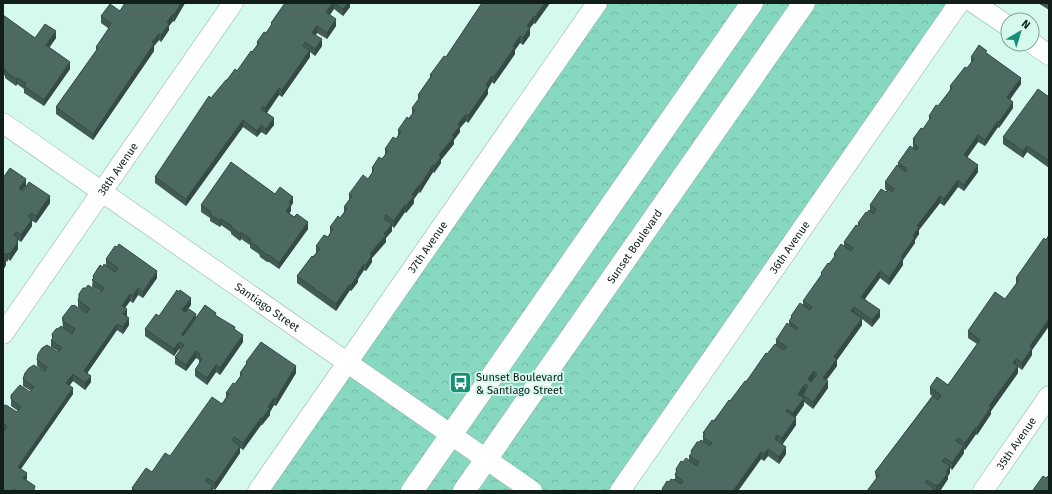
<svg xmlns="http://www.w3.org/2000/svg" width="1052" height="494" font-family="'Fira Sans',sans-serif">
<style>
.park{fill:url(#park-crowns)}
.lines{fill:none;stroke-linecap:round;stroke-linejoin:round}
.street-casing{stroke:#8fb0a5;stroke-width:21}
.secondary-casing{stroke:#8fb0a5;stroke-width:23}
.street{stroke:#fff;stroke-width:20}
.secondary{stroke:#fff;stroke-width:22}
.wall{fill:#415b53}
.shaded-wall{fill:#354a44}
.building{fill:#4c6a61;stroke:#354a44;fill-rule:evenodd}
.labels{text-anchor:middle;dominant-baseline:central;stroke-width:4;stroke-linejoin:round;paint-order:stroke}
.street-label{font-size:11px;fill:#111e1a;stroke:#d6f9ed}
.poi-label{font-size:11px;fill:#111e1a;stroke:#d6f9ed;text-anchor:start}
</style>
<defs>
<pattern id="park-crowns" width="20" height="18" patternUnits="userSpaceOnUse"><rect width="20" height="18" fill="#86d8c0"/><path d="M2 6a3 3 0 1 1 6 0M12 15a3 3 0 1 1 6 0" fill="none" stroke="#73b9a4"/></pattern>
</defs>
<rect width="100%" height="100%" fill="#d6f9ed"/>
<path class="park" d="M597 3H959L620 491H258Z"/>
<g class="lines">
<defs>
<g id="street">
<path d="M974 3 1008 26"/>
<path d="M1032 43 1049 55"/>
<path id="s1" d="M3 123 532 491"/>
<path id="s2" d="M3 334 233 3"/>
<path id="s3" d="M258 491 597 3"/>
<path id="s4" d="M620 491 959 3"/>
<path id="s5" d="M983 491 1049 396"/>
</g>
<g id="secondary">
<path d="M412 491 752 3"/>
<path id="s6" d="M464 491 804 3"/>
</g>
</defs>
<use href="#street" class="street-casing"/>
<use href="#secondary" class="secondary-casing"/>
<use href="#street" class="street"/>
<use href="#secondary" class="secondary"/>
</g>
<g class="wall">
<path d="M125 3H185L174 22 173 21 169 26V30L161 42 159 40 154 46V51L93 140 56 114V107L96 51V47L108 30V28L101 23V16L120 11Z"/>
<path d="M285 3H350V7L343 16 334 9 330 15 336 26 327 39 317 33 316 35 322 46 315 56 310 52V57L282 97 279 95 267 113 274 125 266 135 261 132 257 137 243 127 186 206 155 183V177L211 98 227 80 237 71 252 52 257 45V42L266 33 271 26V23Z"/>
<path d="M482 3H550L535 24 534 23 530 28V35L523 45 520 43 515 50V54L494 84 492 82 488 89V94L468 123 466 121 460 128V132L454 140V144L441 160V163L434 173 433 172 420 193 419 192 414 199V203L406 213 405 212 394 228 392 226V231L386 238V242L372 258V262L366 271 364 270 358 279V282L351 291 350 290 336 311 297 283V276L316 253V246L328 237 330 233V227L340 218 344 212V207L349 200V194L368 179 372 173V168L382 159 385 155V149L396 139 398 135V130L412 114V108L418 100V95L430 78V75L446 57Z"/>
<path d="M1038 3H1049V10Z"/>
<path d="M3 15 35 38H56L49 48 70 69 44 106 24 93V89L17 84 16 86 5 78V76L3 74Z"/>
<path d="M987 53 1021 84 1010 99 1013 108 999 128 998 127 985 146 978 142 967 157 978 172 964 191 958 187 944 206 940 203 919 230V234L915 240V243L903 260V265L889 285 880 278 865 299 880 317 872 327 862 319V325L837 360V366L826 380 828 388 813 409 804 402V405L795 418 796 425 782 445 786 454 779 464 768 456 764 461 761 459 738 491H662V489L669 482 675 479 676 469 683 462 689 460V456L691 453V451L699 442 703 441V433L730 401 776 344V340L789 324V321L791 318V316L803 306V301L821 276V273L829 264 834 257V254L844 246V242L858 226V223L867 213 870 211V205L886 192 887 191 885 189V182L898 166V163L913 148V139L923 129 929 121V116L938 106 950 90V86L967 68 971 63V57Z"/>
<path d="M1049 97V168L1027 152 1023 158 1003 144V137Z"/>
<path d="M3 178 22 190 50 203 36 223 32 221V226L21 242 18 240V249L10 261 8 259 7 262 6 261V265L3 270Z"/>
<path d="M275 194 293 203 291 206V211L289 213 308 229 279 269 269 262H267L260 257 259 254 250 248V245L241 239 240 241 231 234V232L221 225 220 227 210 221V218L201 212V205Z"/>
<path d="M1049 235V326L1032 350V355L1022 370 1018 367V373L991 411V414L977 435 976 434 965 450 964 449V453L952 470 950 468V473L948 476V479L940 491H867L876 479 875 472 932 396 930 394V387L948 385 977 344 968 338V331L1005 299 1016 284V278Z"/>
<path d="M106 259 157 278 143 298 138 295 133 303 130 301 125 308 127 316 129 325 123 334 117 330 87 373 91 382 85 390 73 381 69 385 73 394 21 469 26 480 35 491H3L4 431 3 430V406L17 412 18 411 11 406V399L30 392 31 391 23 386V379L44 372 37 366V360L58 352V351L51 347V340L52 339V334L63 327 62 318 86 313 78 307V300L79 299V294L100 293V292L92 287 93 276 103 267 106 265Z"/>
<path d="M191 305 187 311 196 318 216 316 235 329 243 342 220 375 216 372 207 385 195 376V370L199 364V360L196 358 186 371 175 364V357L180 350 179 349 174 356 145 336V329L159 316Z"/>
<path d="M246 362 296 373 276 406 274 405 270 412V415L262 425H261L243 450 240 448V453L215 490 213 489V491H132V488L152 472 170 456 222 404 226 397V393L235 384 240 377V373L246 365Z"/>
</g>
<g class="shaded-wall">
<path d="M181 3H185L174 22V15Z"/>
<path d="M334 3V9L326 19V12Z"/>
<path d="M348 3H350V7L343 16V9Z"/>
<path d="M545 3H550L535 24V17Z"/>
<path d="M173 14V21L169 26V30L161 42V35L167 22Z"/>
<path d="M534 16V23L530 28V35L523 45V38L527 26Z"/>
<path d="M336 19V26L327 39V33Z"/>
<path d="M317 26V33L312 40V33Z"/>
<path d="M56 31V38L46 52V45Z"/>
<path d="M159 34V40L154 46V51L93 140V134Z"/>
<path d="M520 36V43L515 50V54L494 84V77L513 46Z"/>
<path d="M322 39V46L315 56V49Z"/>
<path d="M310 50V57L282 97V90Z"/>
<path d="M70 62V69L44 106V100Z"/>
<path d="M492 76V82L488 89V94L468 123V116L486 85Z"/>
<path d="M17 78V84L16 86V79Z"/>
<path d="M1021 78V84L1007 104V97Z"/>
<path d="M279 88V95L265 115V108Z"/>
<path d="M1013 102V108L999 128V122Z"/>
<path d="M466 114V121L460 128V132L454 140V144L441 160V163L434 173V166L439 155 452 136 458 124Z"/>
<path d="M274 118V125L266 135V129Z"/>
<path d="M243 120V127L186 206V199Z"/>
<path d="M998 121V127L985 146V140Z"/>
<path d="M261 125V132L257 137V131Z"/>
<path d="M978 135V142L964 162V155Z"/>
<path d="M1027 146V152L1023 158V151Z"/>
<path d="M433 165V172L420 193V186Z"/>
<path d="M978 165V172L964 191V185Z"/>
<path d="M26 179V186L19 195V188Z"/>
<path d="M958 180V187L944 206V199Z"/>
<path d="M419 185V192L414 199V203L406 213V206L412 195Z"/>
<path d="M50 196V203L36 223V216Z"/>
<path d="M940 196V203L919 230V234L915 240V243L903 260V265L889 285V278L913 236 917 226Z"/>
<path d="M293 197V203L291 206V211L286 218V211L289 202Z"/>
<path d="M405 205V212L394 228V221Z"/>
<path d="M32 219V226L21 242V235Z"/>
<path d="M221 219V225L220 227V221Z"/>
<path d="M308 222V229L279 269V263Z"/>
<path d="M392 224V231L386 238V242L372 258V262L366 271V265L370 254Z"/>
<path d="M241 232V239L240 241V234Z"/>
<path d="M18 238V249L10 261V254Z"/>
<path d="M8 253V259L7 262V255Z"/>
<path d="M6 259V265L3 270V263Z"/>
<path d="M364 264V270L358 279V282L351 291V285L357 274Z"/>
<path d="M157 271V278L143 298V292Z"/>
<path d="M880 271V278L861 304V297Z"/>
<path d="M350 284V290L336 311V304Z"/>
<path d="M138 288V295L133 303V296Z"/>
<path d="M130 294V301L122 312V306Z"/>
<path d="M191 298V305L182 316V310Z"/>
<path d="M854 307V314L851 311Z"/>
<path d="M127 309V316L123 321V314Z"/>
<path d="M880 310V317L872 327V320Z"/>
<path d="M196 314V321L182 341V334Z"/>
<path d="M1049 314V326L1032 350V355L1022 370V363L1030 346Z"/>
<path d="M129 318V325L123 334V327Z"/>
<path d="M862 318V325L837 360V366L823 385V378L834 357Z"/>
<path d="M117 324V330L84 378V371Z"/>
<path d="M243 335V342L220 375V368Z"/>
<path d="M179 342V349L174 356V349Z"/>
<path d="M196 351V358L186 371V365Z"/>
<path d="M1016 359V366L1013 363Z"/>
<path d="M216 365V372L207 385V378Z"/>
<path d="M296 366V373L276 406V399Z"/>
<path d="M1018 366V373L991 411V414L977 435V428L989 406Z"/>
<path d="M814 371V378L808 386V379Z"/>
<path d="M73 374V381L66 390V383Z"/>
<path d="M91 376V382L85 390V383Z"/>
<path d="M828 381V388L813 409V402Z"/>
<path d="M805 384V391L798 401V394Z"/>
<path d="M73 388V394L18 473V467Z"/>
<path d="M274 398V405L270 412V415L262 425V419L268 407Z"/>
<path d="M804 398V405L793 420V413Z"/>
<path d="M261 418V425L243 450V443Z"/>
<path d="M796 418V425L782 445V438Z"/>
<path d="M976 427V434L965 450V443Z"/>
<path d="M777 435V442L775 439Z"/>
<path d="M964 446V453L952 470V463Z"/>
<path d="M240 447V453L215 490V483Z"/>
<path d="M786 447V454L779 464V457Z"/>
<path d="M768 449V456L764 461V454Z"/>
<path d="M761 452V459L738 491H733Z"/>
<path d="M950 466V473L948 476V479L940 491H939V485L946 472Z"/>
<path d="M27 473V479L23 484V478Z"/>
<path d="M938 484V491H936V486Z"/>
<path d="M213 486V491H210Z"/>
</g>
<g class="building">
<path d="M125 3H181L174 15 173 14 167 22 169 24 161 35 159 34 152 42 154 44 93 134 56 107 98 48 96 47 109 28H108L111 23 101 16 110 4 120 11Z"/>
<path d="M285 3H333L326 12 336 19 327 33 317 26 312 33 322 39 315 49 305 42 303 46 310 50 282 90 279 88 265 108 263 106 261 109 274 118 266 129 261 125 257 131 243 120 186 199 155 177 209 96 211 98 226 80H227L235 69 237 71 251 51 252 52 259 43 257 42 264 32 266 33 272 24 271 23Z"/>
<path d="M334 3H348L343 9Z"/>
<path d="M482 3H545L535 17 534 16 527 26 530 28 523 38 520 36 513 46 515 47 494 77 492 76 486 85 488 87 468 116 466 114 458 124 460 126 452 136 454 137 439 155 441 157 434 166 433 165 420 186 419 185 412 195 414 196 406 206 405 205 394 221 386 215 384 219 392 224 384 234 386 235 370 254 372 255 366 265 364 264 357 274 358 275 351 285 350 284 336 304 297 276 312 256 313 257 320 249 316 246 324 235 328 237 333 229 330 227 338 216 340 218 347 209 344 207 352 196 349 194 363 175 368 179 374 170 372 168 379 157 382 159 388 151 385 149 393 137 396 139 401 132 398 130 407 117 409 119 415 110 412 108 420 97 418 95 432 75H430L444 56 446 57Z"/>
<path d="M3 15 35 38 45 24 56 31 46 45 70 62 44 100 24 86 26 83 17 78 16 79 5 71 6 70 3 68Z"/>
<path d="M979 45 987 51 985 52 1021 78 1007 97 1013 102 999 122 998 121 985 140 978 135 964 155 978 165 964 185 958 180 944 199 940 196 917 226 919 227 913 236 915 237 901 257 903 258 889 278 880 271 861 297 880 310 872 320 854 307 851 311 862 318 834 357 837 359 823 378 828 381 813 402 803 395 808 386 805 384 798 394 804 398 793 413 787 409 786 411 796 418 782 438 777 435 775 439 786 447 779 457 768 449 764 454 761 452 733 491H664L662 489 667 481 669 482 671 479 673 480 674 479 681 484 683 481 675 475 677 471 676 469 681 461 683 462 686 458 697 466 699 462 689 456 692 453 691 451 697 442H699L701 440 710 446 712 443 703 437 705 434 703 433 712 420 714 421 729 400 730 401 745 381 746 382 766 353 767 354 775 344 784 350 787 347 776 340 787 323 796 330 798 328 789 321 792 317 791 316 800 303 810 310 812 307 803 301 822 274 821 273 828 263 829 264 836 255 834 254 841 244 851 251 853 248 844 242 856 225 858 226 860 224 858 223 866 212 867 213 869 210 873 214 876 209 870 205 881 189 886 192 889 189 892 192 894 189 885 182 897 165 905 172 907 169 898 163 910 146 916 150 918 147 913 143 915 140 913 139 921 128 923 129 931 117 929 116 936 105 938 106 952 88 950 86 965 67 967 68 974 59 971 57ZM814 371 817 374 811 382 808 379Z"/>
<path d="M1038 89 1049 97V161L1027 146 1023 151 1003 137Z"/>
<path d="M231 162 275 194 280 187 293 197 289 202 291 204 286 211 294 217 297 214 308 222 279 263 269 255H267L260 250 259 248 250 241 251 239 241 232 240 234 231 227 232 226 221 219 220 221 210 214 211 212 201 205Z"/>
<path d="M10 168 26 179 19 188 23 191 29 182 50 196 36 216 31 213 28 216 32 219 21 235 16 232 14 235 18 238 17 241 18 242 10 254 8 253 7 255 3 253V178Z"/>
<path d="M1049 235V319L1030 346 1032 348 1022 363 1016 359 1013 363 1018 366 989 406 991 407 977 428 976 427 965 443 958 438 956 441 964 446 952 463 945 458 942 461 950 466 946 472 948 473 939 485 938 484 936 486 927 480 925 482 934 489 933 491H867L879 475 875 472 933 396 938 400 941 395 930 387 937 377 948 385 980 340 968 331 995 292 1005 299 1019 280 1016 278 1044 238 1046 240Z"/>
<path d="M119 244 157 271 143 292 138 288 133 296 130 294 122 306 127 309 123 314 129 318 123 327 117 324 86 368 84 371 91 376 85 383 73 374 66 383 73 388 18 467 27 473 23 478 35 486 34 490 33 491H17L14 489 13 491H3V432L7 426 3 423V406L6 405 17 412 21 407 11 399V395L20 385 30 392 34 387 23 379 25 373 29 368 34 365 44 372 47 367 37 360 38 354 42 348 47 345 58 352 59 349 61 350 62 348 51 340 53 338 52 334 56 329 59 328 61 326 72 334 75 329 63 321 64 319 62 318 72 305 73 306 74 305 86 313 88 311 89 308 78 300 79 298V294L83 288H86L88 285 100 293 104 288 92 280 94 278 93 276 100 265 103 267 104 264 115 272 118 268 106 259 115 246 117 247Z"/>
<path d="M3 257 6 259 3 263Z"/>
<path d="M177 290 179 292 180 290 191 298 182 310 185 312 189 309 196 314 182 334 183 336 205 305 216 313 215 315 235 327 234 329 243 335 220 368 216 365 207 378 195 370 202 359 199 356 200 354 196 351 186 365 175 357 184 345 179 342 174 349 145 329 156 314 159 316Z"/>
<path d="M261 342 296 366 276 399 274 398 268 407 270 408 262 419 261 418 243 443 234 437 232 440 240 447 215 483 207 478 205 481 213 486 210 491H136L132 488 146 468 152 472 165 453 170 456 212 397 222 404 229 394 226 393 233 383 235 384 242 374 240 373 247 363 246 362Z"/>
<path d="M1043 476 1046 478 1048 476 1049 477V491H1034L1033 490Z"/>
</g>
<defs>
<symbol id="bus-square" viewBox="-11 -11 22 22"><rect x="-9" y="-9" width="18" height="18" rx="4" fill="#169177" stroke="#d6f9ed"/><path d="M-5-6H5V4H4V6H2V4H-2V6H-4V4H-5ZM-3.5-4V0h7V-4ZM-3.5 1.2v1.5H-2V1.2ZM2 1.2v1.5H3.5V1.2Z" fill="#fff"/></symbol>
</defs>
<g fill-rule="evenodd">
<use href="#bus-square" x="448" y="370" width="25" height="25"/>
</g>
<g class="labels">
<g class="street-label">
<text stroke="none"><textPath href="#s2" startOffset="201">38th Avenue</textPath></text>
<text stroke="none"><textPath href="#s3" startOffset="297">37th Avenue</textPath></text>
<text stroke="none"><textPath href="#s6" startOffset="298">Sunset Boulevard</textPath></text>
<text stroke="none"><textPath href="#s4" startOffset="297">36th Avenue</textPath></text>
<text stroke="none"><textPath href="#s1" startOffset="322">Santiago Street</textPath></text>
<text stroke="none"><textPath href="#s5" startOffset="58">35th Avenue</textPath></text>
</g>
<g class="poi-label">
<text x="476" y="377">Sunset Boulevard<tspan x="476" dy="13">&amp; Santiago Street</tspan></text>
</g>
</g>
<rect width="1052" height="494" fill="none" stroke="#111e1a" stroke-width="8"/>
<g transform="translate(1020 32) rotate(38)"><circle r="19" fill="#d6f9ed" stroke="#87a199"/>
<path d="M0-3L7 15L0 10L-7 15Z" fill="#169177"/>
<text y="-6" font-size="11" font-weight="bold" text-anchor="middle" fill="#111e1a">N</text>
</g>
</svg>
